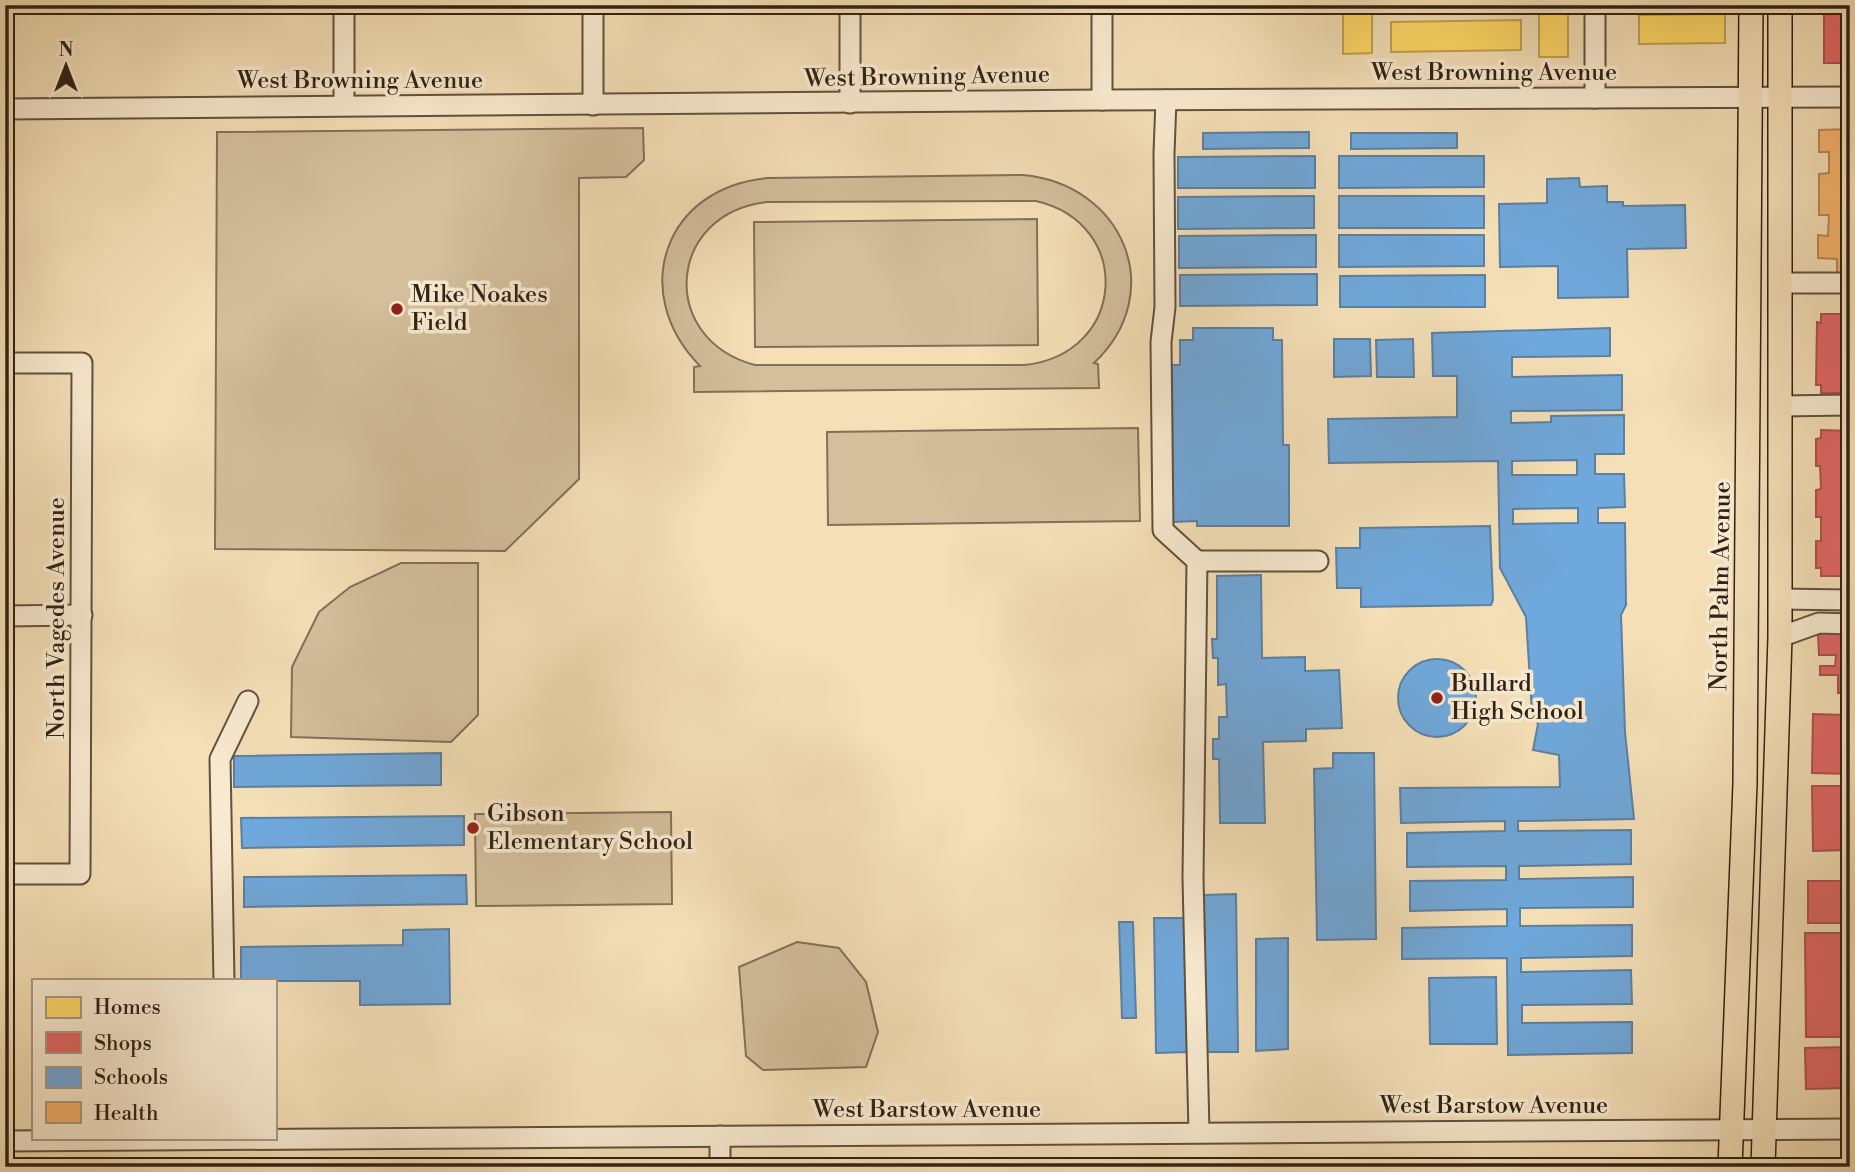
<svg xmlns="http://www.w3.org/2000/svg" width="1855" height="1172" font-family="'Libre Bodoni',serif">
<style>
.green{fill:#d3bf9c;stroke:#827059;stroke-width:2;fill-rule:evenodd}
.homes{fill:#ffd966;stroke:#c1a24e;stroke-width:2}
.shops{fill:#e06666;stroke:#ab524e;stroke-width:2}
.schools{fill:#6fa8dc;stroke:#5c80a1;stroke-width:2;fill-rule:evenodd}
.health{fill:#f6b26b;stroke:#bb8752;stroke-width:2}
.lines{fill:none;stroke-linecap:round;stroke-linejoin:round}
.minor-casing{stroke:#61513e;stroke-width:23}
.major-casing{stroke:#302216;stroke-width:26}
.minor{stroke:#f8ead0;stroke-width:19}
.major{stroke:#f4dfb7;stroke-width:23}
.poi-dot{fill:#8f2418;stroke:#f8ead0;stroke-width:2.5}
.labels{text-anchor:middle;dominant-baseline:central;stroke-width:7;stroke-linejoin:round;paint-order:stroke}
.street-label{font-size:24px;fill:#302216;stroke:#f8ead0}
.poi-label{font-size:24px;fill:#302216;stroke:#f8ead0;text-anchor:start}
</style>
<rect width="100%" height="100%" fill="#f4dfb7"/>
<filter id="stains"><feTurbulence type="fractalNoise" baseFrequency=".00286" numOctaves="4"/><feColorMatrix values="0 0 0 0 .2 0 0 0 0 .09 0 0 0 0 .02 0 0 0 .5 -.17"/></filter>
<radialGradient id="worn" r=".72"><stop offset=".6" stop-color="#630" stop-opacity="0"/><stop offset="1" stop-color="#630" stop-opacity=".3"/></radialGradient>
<g class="green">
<path d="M643 128 644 160 626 177 579 178V479L505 551 215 549 217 132Z"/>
<path d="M1023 175C1123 184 1169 292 1094 363L1098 364 1099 388 694 392V367L700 366C628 293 664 187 768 178ZM1036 201C1135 224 1126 355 1024 365H755C657 339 667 212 768 202Z"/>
<path d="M1037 219 1038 345 755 347 754 222Z"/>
<path d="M1138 428 1140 521 828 525 827 432Z"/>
<path d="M401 563H478V715L451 742 291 737 292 667 319 612 350 587Z"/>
<path d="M671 812 672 904 476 906 475 814Z"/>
<path d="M797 942 839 948 866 982 878 1032 866 1067 763 1070 746 1056 739 967Z"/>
</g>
<g class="homes">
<path d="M1343 5H1372V53L1343 54Z"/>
<rect x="1539" y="5" width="29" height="52"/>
<path d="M1712 5H1725V43L1639 44V15L1712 14Z"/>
<path d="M1521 20V50L1391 52V22Z"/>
</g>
<g class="shops">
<rect x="1824" y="12" width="26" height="51"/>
<path d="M1821 314H1850V393H1821V385H1816L1817 322 1821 323Z"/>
<path d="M1821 430 1850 431V576H1821V568H1816V541H1821V517H1816V490L1821 489 1820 466H1816V439L1821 438Z"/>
<path d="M1825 631H1850V693H1838V675H1820V666H1835L1836 655H1819L1818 635Z"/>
<path d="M1813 714 1848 715 1850 774 1812 773Z"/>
<path d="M1812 786H1850V850L1813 851Z"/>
<rect x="1808" y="881" width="42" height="42"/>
<path d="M1805 933H1848L1850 1037H1806Z"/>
<path d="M1850 1047V1088L1806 1089 1805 1048Z"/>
</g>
<g class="schools">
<path d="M1309 132V148L1203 149V133Z"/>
<path d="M1351 133H1457V148L1351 149Z"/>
<path d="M1315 156V188H1178V157Z"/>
<path d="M1339 156H1484V187L1339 188Z"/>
<path d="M1579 178 1580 187 1607 186V202H1623V206L1685 205 1686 248 1627 249 1628 297 1558 298V266L1500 267 1499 204 1547 203V179Z"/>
<path d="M1314 196V228L1178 229V197Z"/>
<rect x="1339" y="196" width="145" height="32"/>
<path d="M1316 235V267L1179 268V236Z"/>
<path d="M1339 235H1484V266L1339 267Z"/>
<path d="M1317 274V305L1180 306V275Z"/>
<path d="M1485 275V307H1340V276Z"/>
<path d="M1193 328H1273V340H1282L1283 445H1289V526H1197V521L1173 522 1172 365H1180V340H1193Z"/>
<path d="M1610 328V356L1512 357V377L1622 375V410L1511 411V423L1551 422V416L1624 415V454H1595V474H1624L1625 507 1598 508V523H1625L1626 605 1621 615 1625 732 1634 819 1518 821V831L1631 830V864L1519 866V879L1633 877V907L1520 908V926L1632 925V956L1521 958V972L1631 970 1632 1004 1522 1005V1023L1632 1022V1053L1508 1055 1507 958 1402 959V928L1507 926V909L1410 911V881L1506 880V866L1407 867V833L1505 831V821L1401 823 1400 788 1560 787 1559 755 1533 750 1538 724 1532 713 1526 617 1500 568 1498 461 1329 463 1328 419 1457 417V376H1433L1432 333ZM1577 460V475H1512V461ZM1578 508V523L1513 524V509Z"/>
<path d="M1334 339H1370L1371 376 1334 377Z"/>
<path d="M1413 339 1414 377H1377L1376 340Z"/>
<path d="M1490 526 1493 600 1491 605 1361 607V588H1337L1336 548H1360V528Z"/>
<path d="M1261 575 1262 658 1305 657V671L1339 670 1342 728 1306 729V741L1263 742 1265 823H1220L1219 759H1213V739H1219V717H1227L1226 684 1218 685V658H1213L1212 639H1217V576Z"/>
<circle cx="1437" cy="698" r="39"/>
<path d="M441 753V785L234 787V756Z"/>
<path d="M1333 753H1374L1376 939 1317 940 1314 769 1333 768Z"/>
<path d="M464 816V845L242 848 241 818Z"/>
<path d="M466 875 467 904 244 907V877Z"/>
<path d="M1236 894 1238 1052H1206L1204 895Z"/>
<path d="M1154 918H1184L1187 1052 1156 1053Z"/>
<path d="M1119 922H1133L1136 1018H1122Z"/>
<path d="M449 929 450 1004 360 1005V981H241V947L403 945V930Z"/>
<path d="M1288 938V1049L1256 1051V939Z"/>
<path d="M1496 977 1497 1044H1430L1429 978Z"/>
</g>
<path class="health" d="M1850 129V279L1837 276V259L1818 258V235L1828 236 1829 215H1819V174L1829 173V152H1819V130Z"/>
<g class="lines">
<defs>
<g id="minor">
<path d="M1102 5V100"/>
<path d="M1595 5V98"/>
<path d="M1166 100 1164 153 1165 307 1161 342 1163 530 1197 561 1193 878 1199 1132"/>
<path d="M850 103V5"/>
<path d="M344 105V5"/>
<path d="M593 105V5"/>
<path d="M5 109 1102 100 1850 97"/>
<path d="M1780 283H1850"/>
<path d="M5 363H82L80 874H5"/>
<path d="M1780 406 1850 405"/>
<path d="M1197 561H1318"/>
<path d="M1780 599 1850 600"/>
<path d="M5 616 82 615"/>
<path d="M1780 637 1819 623 1850 624"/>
<path d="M224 981 220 759 248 701"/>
<path d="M5 1141 1850 1129"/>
<path d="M720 1167V1136"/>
</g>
<g id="major">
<path d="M1730 1167 1745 784 1751 5"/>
<path d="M1763 1167 1780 637V5"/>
</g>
</defs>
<use href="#minor" class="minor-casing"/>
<use href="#major" class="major-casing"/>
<use href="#minor" class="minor"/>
<use href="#major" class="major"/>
</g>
<g class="poi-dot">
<circle cx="397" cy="309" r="7"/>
<circle cx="1437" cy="698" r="7"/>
<circle cx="473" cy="828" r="7"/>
</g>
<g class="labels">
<g class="street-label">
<text x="1494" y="73">West Browning Avenue</text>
<text transform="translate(927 77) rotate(-1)">West Browning Avenue</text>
<text x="360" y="81">West Browning Avenue</text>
<text transform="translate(1721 586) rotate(-89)">North Palm Avenue</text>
<text transform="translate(57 618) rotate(-90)">North Vagedes Avenue</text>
<text x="1494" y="1106">West Barstow Avenue</text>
<text x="927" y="1110">West Barstow Avenue</text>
</g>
<g class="poi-label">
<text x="411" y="295">Mike Noakes<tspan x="411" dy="28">Field</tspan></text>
<text x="1451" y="684">Bullard<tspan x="1451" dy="28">High School</tspan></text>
<text x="487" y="814">Gibson<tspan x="487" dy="28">Elementary School</tspan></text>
</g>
</g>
<rect width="1855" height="1172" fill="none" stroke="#f4dfb7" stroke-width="28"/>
<rect x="7" y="7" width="1841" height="1158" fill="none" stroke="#302216" stroke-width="3.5"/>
<rect x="14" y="14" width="1827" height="1144" fill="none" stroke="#302216" stroke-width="2"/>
<rect x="32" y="979" width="245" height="161" fill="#f8ead0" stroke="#a89a86" stroke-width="2"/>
<rect x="46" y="997" width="35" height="21" fill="#ffd966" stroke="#a89a86" stroke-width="2"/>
<text x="94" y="1014" font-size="21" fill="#302216">Homes</text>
<rect x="46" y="1032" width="35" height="21" fill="#e06666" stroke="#a89a86" stroke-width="2"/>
<text x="94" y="1050" font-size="21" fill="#302216">Shops</text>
<rect x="46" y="1067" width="35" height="21" fill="#6fa8dc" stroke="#a89a86" stroke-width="2"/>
<text x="94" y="1084" font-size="21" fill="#302216">Schools</text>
<rect x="46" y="1102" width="35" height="21" fill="#f6b26b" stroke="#a89a86" stroke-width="2"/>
<text x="94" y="1120" font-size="21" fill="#302216">Health</text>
<g transform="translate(66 66)" stroke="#f8ead0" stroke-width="5" paint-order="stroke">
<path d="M0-5L12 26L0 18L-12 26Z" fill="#302216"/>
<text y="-10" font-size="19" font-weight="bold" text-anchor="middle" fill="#302216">N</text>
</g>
<rect width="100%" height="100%" filter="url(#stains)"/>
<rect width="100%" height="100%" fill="url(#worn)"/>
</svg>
